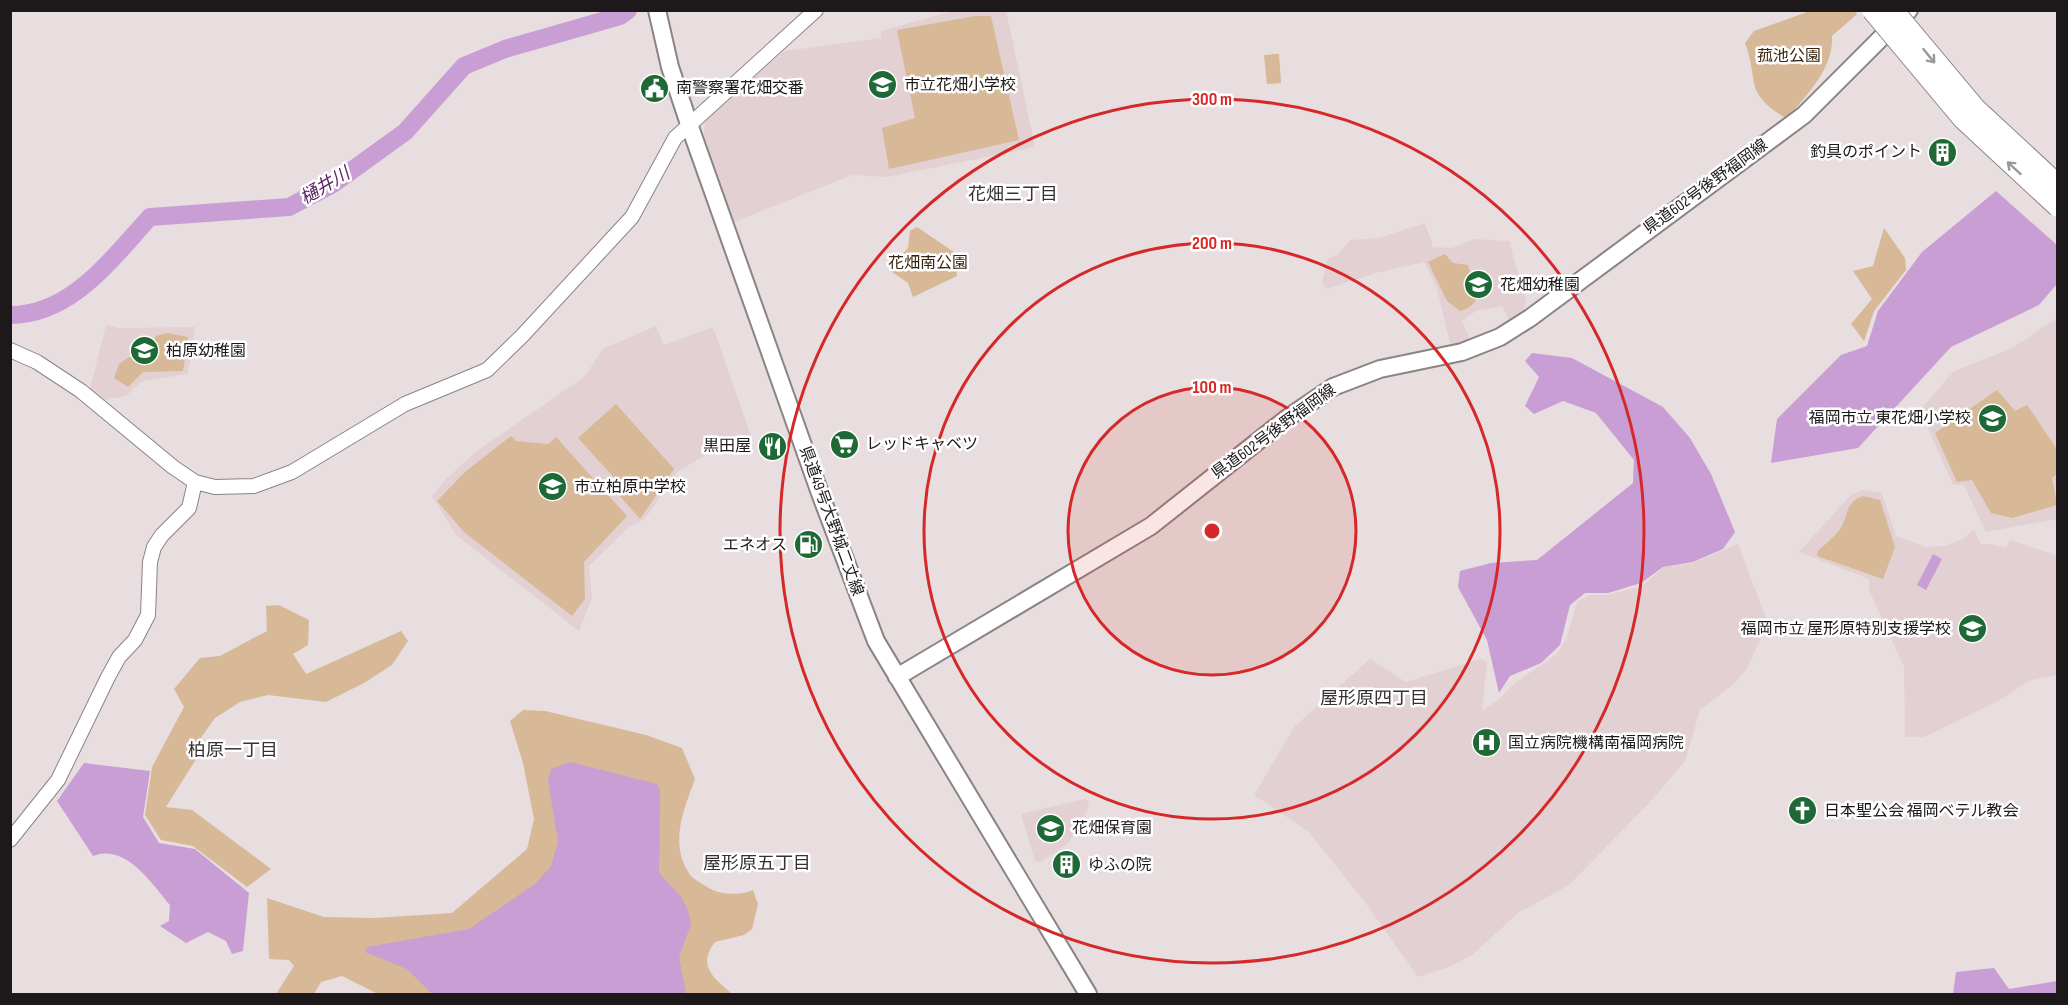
<svg xmlns="http://www.w3.org/2000/svg" width="2068" height="1005" font-family="'Sofia Sans Condensed','Noto Sans JP',sans-serif">
<style>
.built{fill:#e3d0d2}
.green{fill:#d7b897}
.water{fill:#c89ed5}
.lines{fill:none;stroke-linecap:round;stroke-linejoin:round}
.river{stroke:#c89ed5;stroke-width:18}
.minor-casing{stroke:#8c8383;stroke-width:16}
.major-casing{stroke:#8c8383;stroke-width:20}
.minor{stroke:#fff;stroke-width:14}
.major{stroke:#fff;stroke-width:16}
.highway-bridge-casing{stroke:#8c8383;stroke-width:22;stroke-linecap:butt}
.highway-bridge{stroke:#fff;stroke-width:20}
.oneway{stroke:#999898}
.ring{fill:none;stroke:#d62828;stroke-width:3}
.labels{text-anchor:middle;dominant-baseline:central;stroke-width:5;stroke-linejoin:round;paint-order:stroke}
.park-label{font-size:16px;fill:#39250d;stroke:#fff}
.poi-label{font-size:16px;fill:#1d191a;stroke:#fff;text-anchor:start}
.street-label{font-size:16px;fill:#1d191a;stroke:#fff}
.water-label{font-size:18px;font-style:italic;fill:#582466;stroke:#fff}
.neighbourhood-label{font-size:18px;fill:#373030;stroke:#fff}
.centre{fill:#d62828;stroke:#fff;stroke-width:3}
.ring-label{font-size:18px;text-anchor:middle;font-weight:bold;fill:#d62828;stroke:#fff;stroke-width:5;stroke-linejoin:round;paint-order:stroke}
</style>
<rect width="100%" height="100%" fill="#e8dedf"/>
<g class="built">
<path d="M1006 10 1035 147 887 177 852 175 734 222 704 134 705 119 785 51 881 38V31L953 11Z"/>
<path d="M1425 223 1433 247 1452 248 1474 239 1509 241 1526 301 1523 312 1509 320 1502 306 1476 311 1462 321 1471 342 1451 348 1437 288 1424 262 1379 272 1327 289 1322 283 1328 258 1339 254 1350 240 1379 238Z"/>
<path d="M2057 318V519L1986 532 1964 485H1953L1928 428 1923 407 1954 371 2011 349Z"/>
<path d="M106 325 119 328 195 327 188 374 142 381 126 396 105 400 90 389Z"/>
<path d="M656 326 664 345 713 327 751 436 733 439 677 472 645 519 629 527 589 566 592 598 579 631 456 535 432 496 447 478 477 451 584 377 603 349Z"/>
<path d="M1862 490 1882 493 1896 536 1926 547 1944 546 1961 540 1974 529 1981 545 1991 544 2006 548 2010 540 2058 556 2057 675 2030 680 1998 701 1924 737H1905L1904 667 1869 590V579L1799 552 1851 495Z"/>
<path d="M1738 544 1766 618 1761 638 1747 668 1736 682 1700 710 1685 761 1651 801 1569 885 1518 913 1472 955 1449 967 1418 977 1364 901 1308 831 1254 795 1295 726 1370 659 1406 682 1480 659 1487 662 1482 711 1498 700 1515 683 1557 654 1567 637 1577 602 1590 595H1608L1642 586 1664 567 1693 563Z"/>
<path d="M1085 799 1089 803 1088 809 1069 842 1053 854 1040 862 1035 861 1021 814Z"/>
</g>
<g class="green">
<path d="M1810 11H1855L1857 14 1832 36C1834 69 1806 95 1787 119 1742 91 1760 83 1745 43L1754 31Z"/>
<path d="M975 16H991L1019 140 889 169 882 128 915 118 897 30Z"/>
<path d="M1279 54 1281 83 1267 84 1264 55Z"/>
<path d="M917 227 954 252 957 276 913 297 908 283 889 270 908 248 910 231Z"/>
<path d="M1884 228 1905 258 1906 270 1874 311 1864 341 1851 324 1872 299 1853 271 1873 266Z"/>
<path d="M1445 254 1453 263 1468 265 1478 295C1474 305 1470 308 1460 311L1447 301 1428 262Z"/>
<path d="M167 333 188 337 183 371 143 372 128 387 114 378 119 364 129 357 146 361 156 336Z"/>
<path d="M1997 390 2015 411 2027 405 2057 449V474L2052 478 2057 505 2012 518 1991 513 1972 480 1957 482 1935 433Z"/>
<path d="M616 404 674 469 640 519 618 494 619 483 578 438Z"/>
<path d="M511 436 516 441 548 444 556 437 627 516 584 562 585 599 572 616 464 532 437 501 465 472Z"/>
<path d="M1863 496 1880 500 1895 547 1883 579 1817 556 1818 551C1825 544 1837 535 1842 526 1848 513 1847 501 1863 496Z"/>
<path d="M279 605 309 620 308 645 293 654 306 674 401 631 408 641 392 665 364 683 326 702 268 695 240 702 215 718 200 739 198 756 166 807 192 810 271 869 247 887 193 846 161 840 145 815 152 767 184 707 174 689 200 658 220 656 267 631 266 606Z"/>
<path d="M523 710 545 711 646 735 682 748 695 779C684 809 669 843 689 873 692 879 702 883 707 887 719 895 740 896 753 890L758 904 752 929 744 935 715 942C697 966 713 977 732 994H378L342 976 321 982 314 994H276L294 966 289 960 269 959 267 898 324 917 375 918 452 913 527 849 534 819 523 763 510 721Z"/>
</g>
<g class="water">
<path d="M1996 191 2057 245V284L2039 305 1951 347 1858 448 1771 463 1777 419 1841 355 1867 346 1878 311 1922 252Z"/>
<path d="M1532 353 1572 358 1663 407 1690 438 1711 474 1735 532 1723 549 1693 562 1663 567 1641 583 1608 593H1585L1570 605 1560 645 1541 663 1510 676 1499 693 1487 640 1458 587 1460 571 1491 563 1537 560 1633 483 1634 460 1596 413 1563 401 1534 414 1525 406 1539 377 1525 361Z"/>
<path d="M1933 554 1942 559 1926 590 1917 585Z"/>
<path d="M570 762 657 784 660 789 659 873 682 898 688 911 691 924 679 957 686 994H432L407 969 365 952 367 947 469 929 535 884 551 866 558 842 548 781 551 769Z"/>
<path d="M84 763 150 771 143 817 159 843 195 849 249 893 243 951 232 954 226 941 208 932 186 943 160 926 169 921 170 905C152 884 126 843 93 856L57 801Z"/>
<path d="M1994 968 2009 989 2057 981V994H1953L1956 972Z"/>
</g>
<g class="lines">
<path class="river" d="M10 315C72 315 112 258 150 217L289 207 333 184 405 132 464 66 505 49 620 16 628 10"/>
<defs>
<g id="minor">
<path d="M10 350 37 362 81 391 173 467 195 482 215 487 254 486 292 472 405 404 487 370 522 336 632 217 675 138 816 10"/>
<path d="M10 840 58 780 108 677 119 657 135 640 148 615 150 562 154 547 162 535 189 508 195 482"/>
</g>
<g id="major">
<path d="M657 10 670 67 689 124 821 496 876 641 1088 994"/>
<path d="M897 677 1151 526 1286 419 1333 387 1380 369 1462 352 1500 337 1530 318 1804 115 1909 10"/>
</g>
</defs>
<use href="#minor" class="minor-casing"/>
<use href="#major" class="major-casing"/>
<use href="#minor" class="minor"/>
<use href="#major" class="major"/>
<defs>
<g id="highway-bridge">
<path d="M1872 10 1963 119 2058 207"/>
<path d="M1893 10 1975 108 2058 185"/>
</g>
</defs>
<use href="#highway-bridge" class="highway-bridge-casing"/>
<use href="#highway-bridge" class="highway-bridge"/>
</g>
<defs><path id="oneway-shaft" d="M-6 0H5M1.5-3L5.5 0L1.5 3" fill="none" stroke-width="1.6" stroke-linecap="round" stroke-linejoin="round" transform="scale(1.5)"/></defs>
<g class="oneway">
<use href="#oneway-shaft" transform="translate(1929 56) rotate(51)"/>
<use href="#oneway-shaft" transform="translate(2014 168) rotate(-138)"/>
</g>
<circle cx="1212" cy="531" r="144" fill="#d62828" fill-opacity=".12"/>
<g class="ring">
<circle cx="1212" cy="531" r="144"/>
<circle cx="1212" cy="531" r="288"/>
<circle cx="1212" cy="531" r="432"/>
</g>
<defs>
<symbol id="school-disc" viewBox="-11 -11 22 22"><circle r="9.5" fill="#1f6936" stroke="#fff"/><path d="M0-5L7-2L0 1L-7-2ZM-4 1L0 2.5L4 1V4Q0 6-4 4Z" fill="#fff"/></symbol>
<symbol id="civic-disc" viewBox="-11 -11 22 22"><circle r="9.5" fill="#1f6936" stroke="#fff"/><path d="M-.6-6.5H3V-4.5H.6V-3L4-1V1h2V6H-6V1h2V-1L-.6-3ZM-1.2 2.5V6h2.4V2.5Z" fill="#fff"/></symbol>
<symbol id="building-disc" viewBox="-11 -11 22 22"><circle r="9.5" fill="#1f6936" stroke="#fff"/><path d="M-4-6H4V6H1V3H-1V6H-4ZM-2.5-4.3h1.7v1.8h-1.7ZM.8-4.3h1.7v1.8H.8ZM-2.5-1h1.7V.8h-1.7ZM.8-1h1.7V.8H.8Z" fill="#fff"/></symbol>
<symbol id="supermarket-disc" viewBox="-11 -11 22 22"><circle r="9.5" fill="#1f6936" stroke="#fff"/><path d="M-6-5.5h2.5l.6 2H6L4.5 2H-2.5L-4.4-4H-6ZM-1.5 3.2a1.3 1.3 0 1 0 .1 0ZM3 3.2a1.3 1.3 0 1 0 .1 0Z" fill="#fff"/></symbol>
<symbol id="restaurant-disc" viewBox="-11 -11 22 22"><circle r="9.5" fill="#1f6936" stroke="#fff"/><path d="M-5-6h1v4h1v-4h1v4h1v-4h1v5L-1.5 .5V6h-2V.5L-5-1ZM5-6V6H3V1.5H1.5Q1.5-4 5-6Z" fill="#fff"/></symbol>
<symbol id="fuel-disc" viewBox="-11 -11 22 22"><circle r="9.5" fill="#1f6936" stroke="#fff"/><path d="M-5.5-6h7V0h2V4h1.3V-2.5L3-4.5l.8-.8L6-3V5H2.5V1h-1V6h-7ZM-4.2-4.7v3.2H.2V-4.7Z" fill="#fff"/></symbol>
<symbol id="hospital-disc" viewBox="-11 -11 22 22"><circle r="9.5" fill="#1f6936" stroke="#fff"/><path d="M-5-5h3v3.5h4V-5h3V5h-3V1.5h-4V5h-3Z" fill="#fff"/></symbol>
<symbol id="church-disc" viewBox="-11 -11 22 22"><circle r="9.5" fill="#1f6936" stroke="#fff"/><path d="M-1.2-6h2.4v3.5h3.3v2.4h-3.3V6h-2.4V-.1h-3.3v-2.4h3.3Z" fill="#fff"/></symbol>
</defs>
<g fill-rule="evenodd">
<use href="#school-disc" x="866" y="68" width="33" height="33"/>
<use href="#civic-disc" x="638" y="72" width="33" height="33"/>
<use href="#building-disc" x="1926" y="136" width="33" height="33"/>
<use href="#school-disc" x="1462" y="268" width="33" height="33"/>
<use href="#school-disc" x="128" y="334" width="33" height="33"/>
<use href="#school-disc" x="1976" y="402" width="33" height="33"/>
<use href="#supermarket-disc" x="828" y="428" width="33" height="33"/>
<use href="#restaurant-disc" x="756" y="430" width="33" height="33"/>
<use href="#school-disc" x="536" y="470" width="33" height="33"/>
<use href="#fuel-disc" x="792" y="528" width="33" height="33"/>
<use href="#school-disc" x="1956" y="612" width="33" height="33"/>
<use href="#hospital-disc" x="1470" y="726" width="33" height="33"/>
<use href="#church-disc" x="1786" y="794" width="33" height="33"/>
<use href="#school-disc" x="1034" y="812" width="33" height="33"/>
<use href="#building-disc" x="1050" y="848" width="33" height="33"/>
</g>
<g class="labels">
<g class="park-label">
<text x="1789" y="56">菰池公園</text>
<text x="928" y="263">花畑南公園</text>
</g>
<g class="poi-label">
<text x="904" y="85">市立花畑小学校</text>
<text x="676" y="88">南警察署花畑交番</text>
<text x="1922" y="152" text-anchor="end">釣具のポイント</text>
<text x="1500" y="285">花畑幼稚園</text>
<text x="166" y="351">柏原幼稚園</text>
<text x="1971" y="418" text-anchor="end">福岡市立 東花畑小学校</text>
<text x="866" y="444">レッドキャベツ</text>
<text x="751" y="446" text-anchor="end">黒田屋</text>
<text x="574" y="487">市立柏原中学校</text>
<text x="787" y="545" text-anchor="end">エネオス</text>
<text x="1951" y="629" text-anchor="end">福岡市立 屋形原特別支援学校</text>
<text x="1508" y="743">国立病院機構南福岡病院</text>
<text x="1824" y="811">日本聖公会 福岡ベテル教会</text>
<text x="1072" y="828">花畑保育園</text>
<text x="1088" y="865">ゆふの院</text>
</g>
<g class="street-label">
<text transform="translate(1706 187) rotate(-36)">県道602号後野福岡線</text>
<text transform="translate(1274 432) rotate(-36)">県道602号後野福岡線</text>
<text transform="translate(831 521) rotate(70)">県道49号大野城二丈線</text>
</g>
<g class="water-label">
<text transform="translate(325 186) rotate(-31)">樋井川</text>
</g>
<g class="neighbourhood-label">
<text x="1013" y="194">花畑三丁目</text>
<text x="1374" y="698">屋形原四丁目</text>
<text x="233" y="750">柏原一丁目</text>
<text x="757" y="863">屋形原五丁目</text>
</g>
</g>
<circle cx="1212" cy="531" r="9" class="centre"/>
<g class="ring-label">
<text x="1212" y="105">300 m</text>
<text x="1212" y="249">200 m</text>
<text x="1212" y="393">100 m</text>
</g>
<rect width="2068" height="1005" fill="none" stroke="#1d191a" stroke-width="24"/>
</svg>
